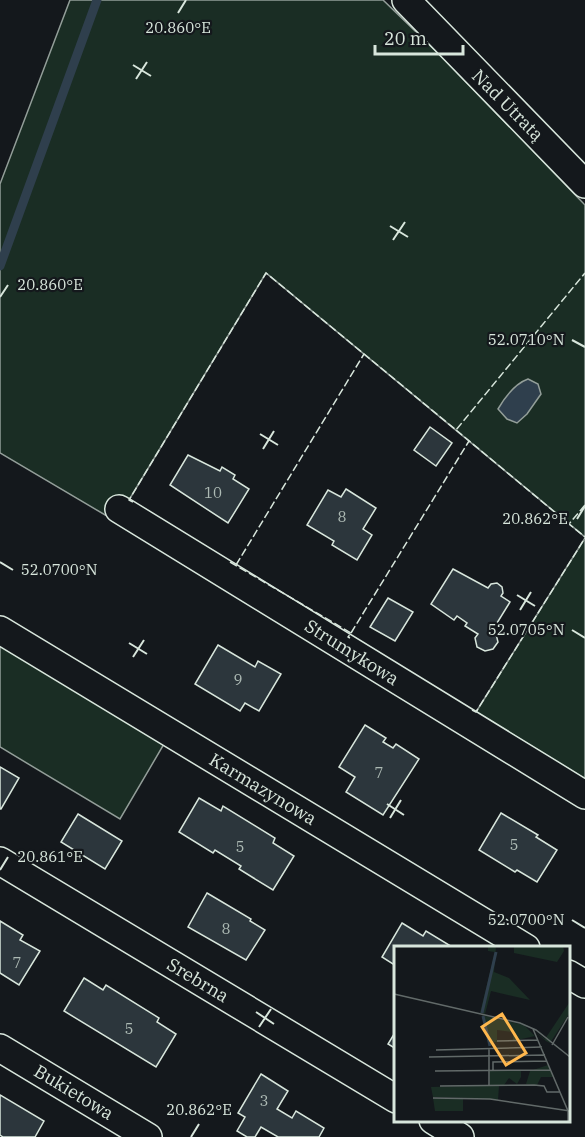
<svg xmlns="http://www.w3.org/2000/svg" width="585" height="1137" font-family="'IBM Plex Serif',serif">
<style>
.green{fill:#1a2d24;stroke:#939e99;stroke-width:1.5}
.water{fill:#2f3f4d;stroke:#939e99;stroke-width:1.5}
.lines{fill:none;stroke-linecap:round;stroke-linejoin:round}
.stream{stroke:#2f3f4d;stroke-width:9}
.building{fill:#2c363c;stroke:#d8e6dc;stroke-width:1.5}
.minor-casing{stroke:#d8e6dc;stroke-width:30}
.minor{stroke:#14181c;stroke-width:27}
.fence{stroke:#d8e6dc;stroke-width:1.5;stroke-dasharray:8 3;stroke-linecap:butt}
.ticks{fill:none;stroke:#d8e6dc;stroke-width:2}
.labels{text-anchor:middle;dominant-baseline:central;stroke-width:4.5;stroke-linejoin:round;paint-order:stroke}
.number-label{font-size:15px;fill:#adbab4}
.street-label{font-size:18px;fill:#d8e6dc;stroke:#14181c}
.inset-river{fill:none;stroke:#2f3f4d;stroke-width:3}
.inset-road{fill:none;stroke:#626a69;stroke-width:1.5}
.view{fill:#ffb74d;fill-opacity:0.15;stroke:#ffb74d;stroke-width:3}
.inset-edge{fill:none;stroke:#d8e6dc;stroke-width:3}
.ticks-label{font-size:15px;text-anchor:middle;fill:#d8e6dc;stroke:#14181c;stroke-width:4.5;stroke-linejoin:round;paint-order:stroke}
</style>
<rect width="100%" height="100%" fill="#14181c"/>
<g class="green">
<path d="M70 0H383L443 58 585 205V537L266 273 129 500 112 519 0 453V184Z"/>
<path d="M585 538V779L476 712Z"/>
<path d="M0 646 164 744 120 819 0 747Z"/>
</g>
<path class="water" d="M528 379 538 384 541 394 527 414 517 423 507 419 498 409C505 397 514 384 528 379Z"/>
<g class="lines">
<path class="stream" d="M0 266 97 0"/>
</g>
<g class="building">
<path d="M430 427 452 443 436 466 414 450Z"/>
<path d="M188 455 220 471 222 467 235 475 233 479 249 489 228 523 170 485Z"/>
<path d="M346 489 376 508 363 529 372 535 357 560 332 545 334 541 307 525 328 490 341 497Z"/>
<path d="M453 569 488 588 491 584 497 583 502 587 503 593 501 596 510 602 492 631 496 634 498 642 493 649 485 651 477 647 475 638 478 634 465 626 467 623 457 616 454 620 431 604Z"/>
<path d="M388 598 413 612 395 641 370 627Z"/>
<path d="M218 645 255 667 258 661 281 674 259 711 245 703 240 711 195 684Z"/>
<path d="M365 725 386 738 383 742 393 748 396 744 419 759 383 815 346 792 355 777 339 767Z"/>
<path d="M0 767 19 778 1 809H0Z"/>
<path d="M199 798 221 811 223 806 275 838 273 843 294 856 273 890 239 869 241 866 215 850 213 853 179 832Z"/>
<path d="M501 813 538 835 536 837 557 850 537 882 517 870 515 872 479 850Z"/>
<path d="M78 814 122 841 105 869 61 842Z"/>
<path d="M207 893 251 919 250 921 265 930 246 960 188 927Z"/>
<path d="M0 921 23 935 20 940 40 951 19 985 0 973Z"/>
<path d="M402 923 423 936 426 931 454 948H396V966L382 957Z"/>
<path d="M84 978 103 990 106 985 159 1018 157 1022 176 1034 156 1067 64 1011Z"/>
<path d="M396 1031V1049L388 1044Z"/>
<path d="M261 1074 288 1091 277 1109 292 1118 296 1111 324 1128 319 1137H278L261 1127 255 1137H247L237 1131 245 1117 238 1113Z"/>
<path d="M0 1095 44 1121 35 1137H3L0 1135Z"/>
</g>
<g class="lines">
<defs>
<g id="minor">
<path d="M406 0 585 184"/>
<path d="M119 509 585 795"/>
<path d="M0 630 526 948"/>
<path d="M0 861 396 1099"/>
<path d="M568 974 585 984"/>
<path d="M0 1048 148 1137"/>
<path d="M433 1120 460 1137"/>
</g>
</defs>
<use href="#minor" class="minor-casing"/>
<use href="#minor" class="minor"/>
<g class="fence">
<path d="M456 430 569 524"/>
<path d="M133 502 129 500 266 273 456 430 585 273"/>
<path d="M585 505 569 524 585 537"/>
<path d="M230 562 351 633 348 637 350 638"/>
<path d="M236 565 364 354"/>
<path d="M351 633 469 441"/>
<path d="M472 710 476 712 585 538"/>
</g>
</g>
<path class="ticks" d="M178 13 186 0M133 65 151 76M136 79 147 62M390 226 408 237M393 240 405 222M0 297 8 285M572 340 585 347M260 434 278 445M263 449 274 431M577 519 585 506M0 562 13 570M517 595 535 606M520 610 531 592M572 630 585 638M129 643 147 654M133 657 144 640M387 804 404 815M390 818 401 800M0 870 8 857M572 920 585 928M256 1012 274 1024M259 1027 271 1009M191 1137 199 1124"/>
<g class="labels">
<g class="number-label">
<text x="213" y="492">10</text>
<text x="342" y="516">8</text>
<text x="238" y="679">9</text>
<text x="379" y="772">7</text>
<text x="514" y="844">5</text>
<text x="240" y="846">5</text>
<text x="226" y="928">8</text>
<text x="17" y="962">7</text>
<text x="129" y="1028">5</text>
<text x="264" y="1100">3</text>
</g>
<g class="street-label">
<text transform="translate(508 105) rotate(45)">Nad Utratą</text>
<text transform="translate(352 652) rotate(32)">Strumykowa</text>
<text transform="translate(263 789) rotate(31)">Karmazynowa</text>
<text transform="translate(198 980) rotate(31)">Srebrna</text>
<text transform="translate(74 1092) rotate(31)">Bukietowa</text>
</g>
</g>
<g transform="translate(394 946)">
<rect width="176" height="176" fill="#14181c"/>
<path d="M94 0H102L100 26 115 32 136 54 97 45 91 68 86 67 101 6 94 5ZM120 0H169L170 5 163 16 120 7ZM175 57V68L156 97 152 95 141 86 151 93ZM88 69 130 79 141 90 119 95V86L103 84V96H96L95 101ZM154 119 159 131H147L143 139 132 138 136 125ZM95 124 127 125V131L123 138 115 132 110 139H96ZM77 140H105L104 154 77 152Z" fill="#1a2d24"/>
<path d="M77 140V152L39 151 37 141ZM39 152 69 153V165H41Z" fill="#1a2d24"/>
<path class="inset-river" d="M88 67 102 6M89 70 96 100"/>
<path class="inset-road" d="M0 48 126 77 142 84 176 111M139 83 174 165V175M103 95 144 94M158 99 174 71M95 103V140M42 104 148 101M35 111 151 109M99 124V116L153 115M41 125 157 124M46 140 140 139 150 140 153 146H166M39 152 96 153 176 165"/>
<path class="view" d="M108 68 132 107 112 119 88 81Z"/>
<rect width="176" height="176" class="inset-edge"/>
</g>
<g class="ticks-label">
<text x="178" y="33">20.860°E</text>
<text x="50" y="290">20.860°E</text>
<text x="526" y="345">52.0710°N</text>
<text x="535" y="524">20.862°E</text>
<text x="59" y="575">52.0700°N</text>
<text x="526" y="635">52.0705°N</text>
<text x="50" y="862">20.861°E</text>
<text x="526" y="925">52.0700°N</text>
<text x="199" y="1115">20.862°E</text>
</g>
<path d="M375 45v9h88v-9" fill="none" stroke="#d8e6dc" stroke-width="3"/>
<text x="384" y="45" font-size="18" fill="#d8e6dc" stroke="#14181c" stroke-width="4.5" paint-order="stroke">20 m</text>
</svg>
